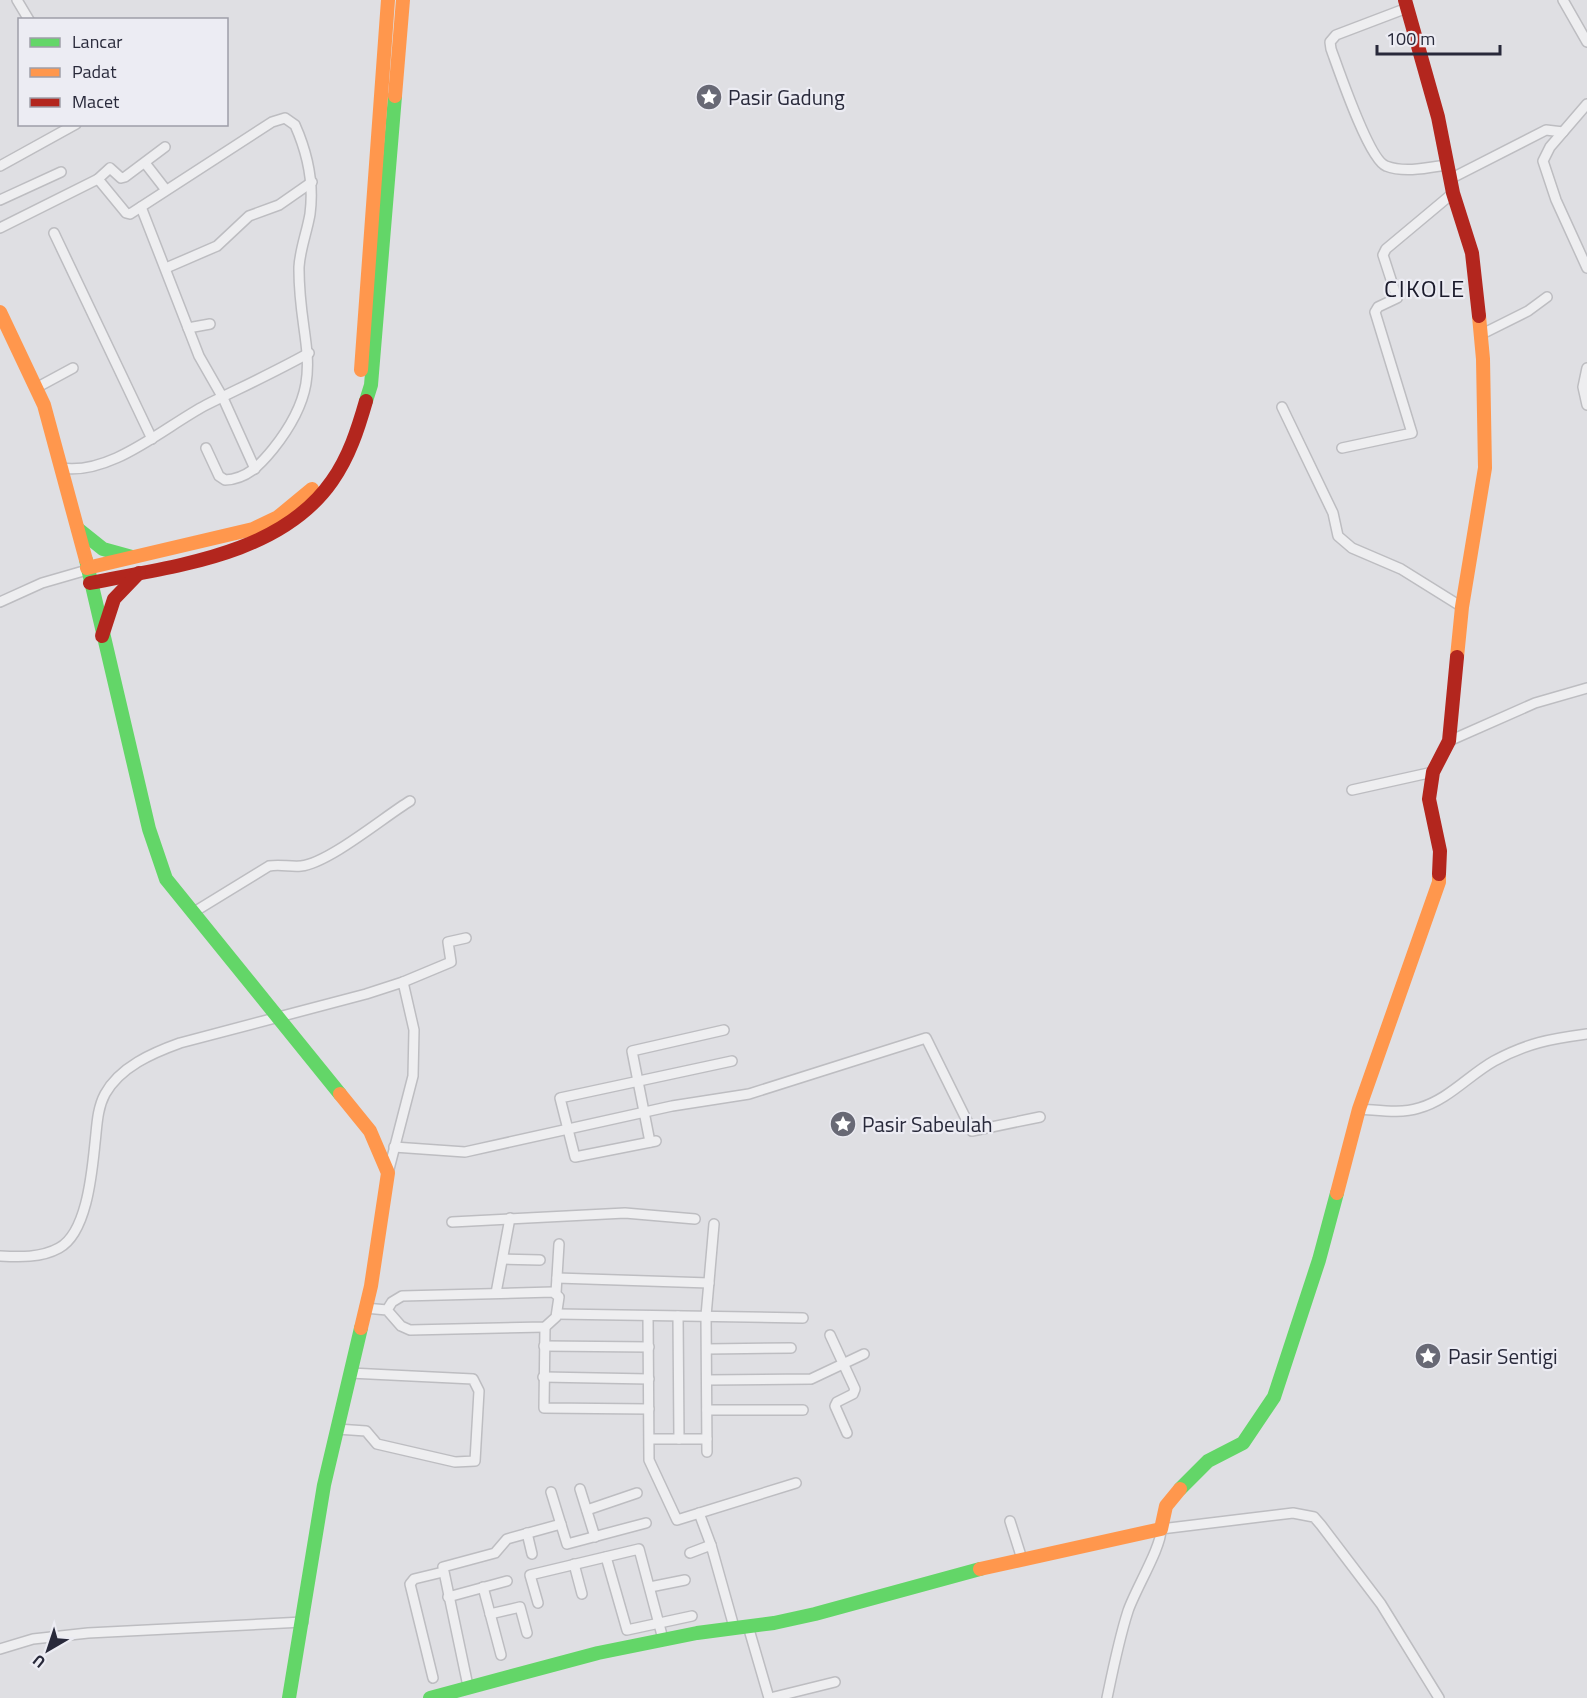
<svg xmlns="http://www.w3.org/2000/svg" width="1587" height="1698" font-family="'Titillium Web',sans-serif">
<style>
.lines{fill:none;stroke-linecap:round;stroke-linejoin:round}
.street-casing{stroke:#bdbdc1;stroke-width:12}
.street{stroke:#eeeef0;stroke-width:9}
.fast{stroke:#63d668;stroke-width:14}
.slow{stroke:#ff974d;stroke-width:14}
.jam{stroke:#b3261e;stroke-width:14}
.labels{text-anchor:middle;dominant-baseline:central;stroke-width:4.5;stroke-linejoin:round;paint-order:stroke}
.poi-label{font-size:21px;fill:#28293a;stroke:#ececf3;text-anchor:start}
.quarter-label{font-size:24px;letter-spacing:1.5px;fill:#1a1a2b;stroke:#ececf3}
</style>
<rect width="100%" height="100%" fill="#dfdfe3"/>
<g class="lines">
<defs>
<g id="street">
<path d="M17 0 29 20"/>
<path d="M1563 0 1587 42"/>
<path d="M1407 8 1336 35 1330 42 1331 49C1338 68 1369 160 1386 166 1404 173 1427 168 1446 165"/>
<path d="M1587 104 1550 147 1543 161 1556 200 1587 268"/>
<path d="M145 163 166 190"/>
<path d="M0 166 76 124"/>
<path d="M98 179 110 168 121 178 125 177 165 147"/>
<path d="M1450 179 1546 130 1563 132"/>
<path d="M0 200 61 172"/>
<path d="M141 207 199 356 223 398 255 469"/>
<path d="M0 228 98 179 126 213 130 214 272 122 285 118 295 125C307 152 314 184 310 214 307 232 300 249 299 267 298 346 331 376 273 449 260 465 247 479 225 480L219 476 206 448"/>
<path d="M54 233 152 439"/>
<path d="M166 268 217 246 249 216 279 205 312 182"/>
<path d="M188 328 210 324"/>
<path d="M1480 335 1528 311 1547 297"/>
<path d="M1587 368 1583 387 1587 405"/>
<path d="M36 388 73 368"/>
<path d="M1282 407 1333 513 1338 536 1352 548 1401 569 1462 607"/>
<path d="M1342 448 1412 433 1375 312 1378 307 1397 298 1383 255 1386 249 1453 193"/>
<path d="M61 468C111 476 164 427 206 405 240 388 275 372 309 353"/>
<path d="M0 602 42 583 87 570"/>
<path d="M1449 741 1535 703 1587 688"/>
<path d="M1352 790 1433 772"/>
<path d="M194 912 269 866C280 864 290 867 301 866 329 863 385 816 410 801"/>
<path d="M403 982 451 962 448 942 466 938"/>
<path d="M1359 1109C1379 1110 1400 1114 1419 1108 1448 1100 1469 1075 1494 1061 1527 1043 1550 1039 1587 1034"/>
<path d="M656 1141 575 1157 560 1098 732 1061"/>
<path d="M650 1142 632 1051 724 1030"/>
<path d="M394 1147 465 1152 672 1106 749 1094 926 1038 972 1131 1040 1117"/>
<path d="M452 1222 625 1213 695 1219"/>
<path d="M0 1256C19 1257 41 1258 59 1248 87 1233 92 1172 95 1143 97 1126 97 1109 105 1094 120 1067 152 1053 180 1043L366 994 403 982 414 1030 413 1076 388 1173"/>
<path d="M503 1259 540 1260"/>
<path d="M557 1278 709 1283"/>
<path d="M496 1293 510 1218"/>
<path d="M556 1293 559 1244"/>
<path d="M365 1308 387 1310 401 1326 410 1330 545 1327 556 1317 559 1297 553 1292 402 1296 392 1302 387 1310"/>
<path d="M557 1314 803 1318"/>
<path d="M648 1316 649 1460 677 1520 796 1483"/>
<path d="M678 1316 679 1439"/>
<path d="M545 1327 544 1408 649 1409"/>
<path d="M830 1335 855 1389 853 1394 837 1402 835 1406 847 1433"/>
<path d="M544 1346 649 1347"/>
<path d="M707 1349 791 1348"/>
<path d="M543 1377 649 1379"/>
<path d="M707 1380 811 1379 864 1354"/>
<path d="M707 1410H803"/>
<path d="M337 1429 366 1431 377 1444 455 1462 475 1461 479 1391 473 1379 350 1373"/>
<path d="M650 1439H707"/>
<path d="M707 1452 706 1316 714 1224"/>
<path d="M580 1489 595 1537"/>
<path d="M551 1492 567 1544 646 1523"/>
<path d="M587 1510 637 1493"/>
<path d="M699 1513 711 1545"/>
<path d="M1010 1521 1022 1559"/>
<path d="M527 1533 532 1554"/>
<path d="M690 1553 711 1545 734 1627"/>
<path d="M606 1557 627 1630 692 1616"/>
<path d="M574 1564 582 1594"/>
<path d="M483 1587 501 1655"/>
<path d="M650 1587 685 1580"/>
<path d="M448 1597 507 1581"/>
<path d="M538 1603 530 1575 639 1549 663 1639"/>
<path d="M490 1614 520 1607 527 1633"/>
<path d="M748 1626 769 1698"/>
<path d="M0 1649 33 1639 88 1633 303 1622"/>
<path d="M433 1678 410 1584 414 1579 443 1572"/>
<path d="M468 1686 443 1567 495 1553 507 1539 561 1524"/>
<path d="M770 1698 835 1682"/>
<path d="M1107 1698C1113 1669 1119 1639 1128 1611 1135 1590 1162 1546 1161 1529L1293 1513 1314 1517 1321 1525 1381 1604 1439 1698"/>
</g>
</defs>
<use href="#street" class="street-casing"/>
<use href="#street" class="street"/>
<g class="fast">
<path d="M366 401 371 385 395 96"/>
<path d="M78 529 103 549 132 557"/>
<path d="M86 560 149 829 166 879 340 1094"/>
<path d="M1180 1489 1208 1461 1243 1443 1274 1397 1319 1260 1337 1193"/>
<path d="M289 1698 324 1485 361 1328"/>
<path d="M430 1698 598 1653 697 1633 774 1623 815 1614 980 1569"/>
</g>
<g class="slow">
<path d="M395 96 403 0"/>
<path d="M0 312 44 405 86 560"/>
<path d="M361 370 388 0"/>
<path d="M87 568 253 529 278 517 312 489"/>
<path d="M1457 657 1462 607 1485 468 1483 359 1479 316"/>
<path d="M340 1094 370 1131 388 1173 371 1286 361 1328"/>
<path d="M1337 1193 1359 1109 1439 882V874"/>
<path d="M980 1569 1161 1529 1166 1506 1180 1489"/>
</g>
<g class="jam">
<path d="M1405 0 1438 117 1453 193 1472 253 1479 316"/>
<path d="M90 583C172 566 280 556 332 481 349 457 358 429 366 401"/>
<path d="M102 636 114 599 139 573"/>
<path d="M1439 874 1440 851 1429 799 1433 772 1449 741 1457 657"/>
</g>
</g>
<defs>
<symbol id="sight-disc" viewBox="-11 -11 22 22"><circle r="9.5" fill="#686975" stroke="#ececf3"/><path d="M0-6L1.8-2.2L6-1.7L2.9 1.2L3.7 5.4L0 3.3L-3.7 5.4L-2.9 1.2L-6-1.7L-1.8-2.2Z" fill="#fff"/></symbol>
</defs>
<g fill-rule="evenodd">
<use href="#sight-disc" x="694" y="82" width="30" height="30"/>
<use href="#sight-disc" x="828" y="1109" width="30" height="30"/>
<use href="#sight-disc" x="1413" y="1341" width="30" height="30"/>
</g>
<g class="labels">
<g class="poi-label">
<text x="728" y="97">Pasir Gadung</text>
<text x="862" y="1124">Pasir Sabeulah</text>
<text x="1448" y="1356">Pasir Sentigi</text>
</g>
<g class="quarter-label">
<text x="1425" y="288">CIKOLE</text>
</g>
</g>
<rect x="18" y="18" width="210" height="108" fill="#ececf3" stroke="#9e9ea9" stroke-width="1.5"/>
<rect x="30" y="38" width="30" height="9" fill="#63d668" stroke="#9e9ea9" stroke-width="1.5"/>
<text x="72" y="48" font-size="18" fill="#28293a">Lancar</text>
<rect x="30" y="68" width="30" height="9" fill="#ff974d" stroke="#9e9ea9" stroke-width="1.5"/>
<text x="72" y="78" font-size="18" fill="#28293a">Padat</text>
<rect x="30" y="98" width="30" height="9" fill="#b3261e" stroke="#9e9ea9" stroke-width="1.5"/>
<text x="72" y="108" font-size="18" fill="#28293a">Macet</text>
<g transform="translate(48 1650) rotate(219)" stroke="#ececf3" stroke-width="4.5" paint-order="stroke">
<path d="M0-4.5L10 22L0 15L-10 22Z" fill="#28293a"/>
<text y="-9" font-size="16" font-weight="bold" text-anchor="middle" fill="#28293a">U</text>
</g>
<path d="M1377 45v9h123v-9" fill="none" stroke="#28293a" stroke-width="3"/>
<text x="1386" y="45" font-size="18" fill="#28293a" stroke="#ececf3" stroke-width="4.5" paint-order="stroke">100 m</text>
</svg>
